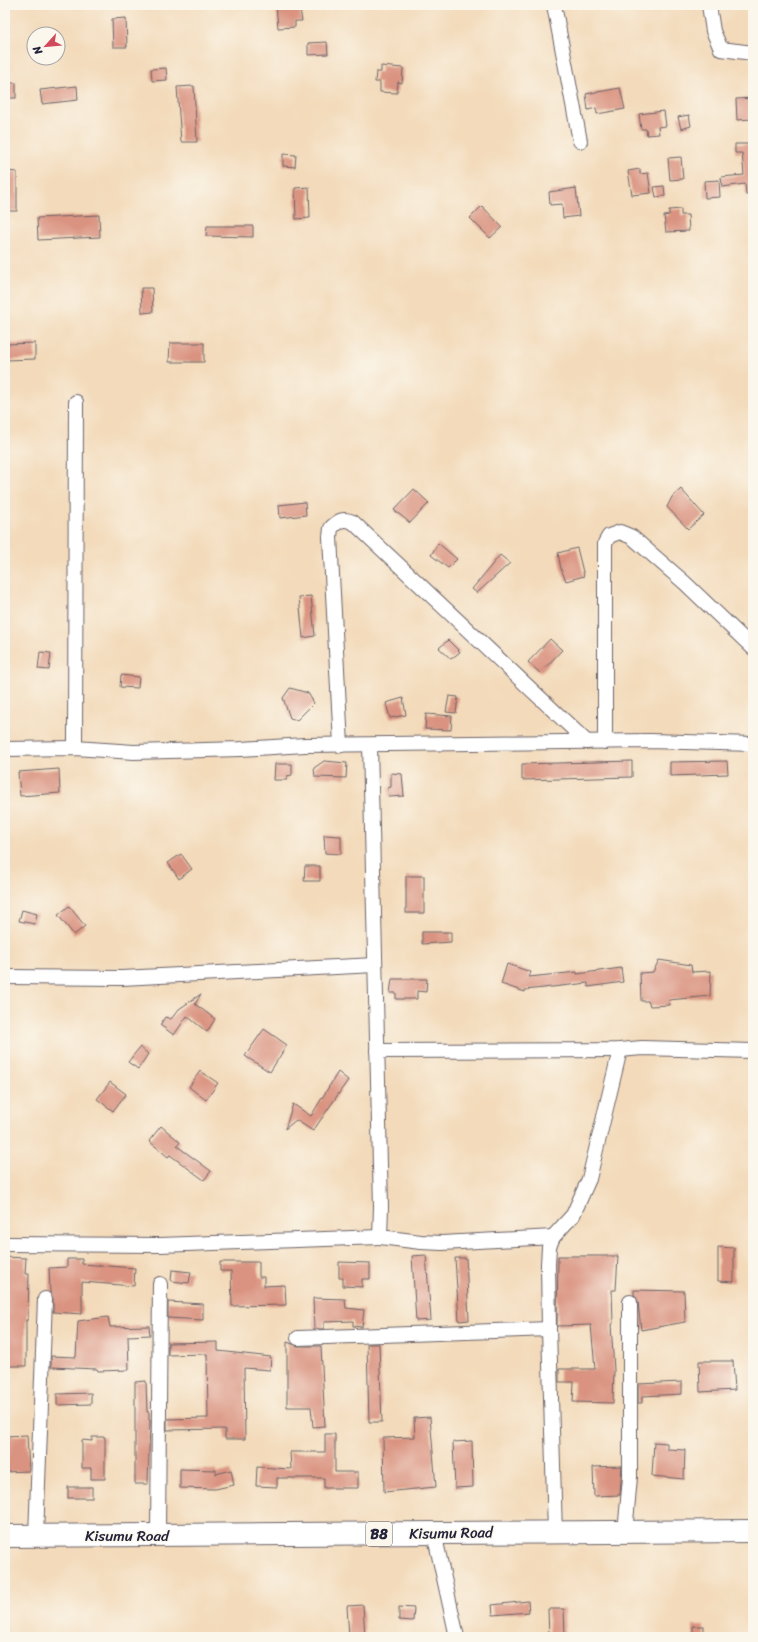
<svg xmlns="http://www.w3.org/2000/svg" width="758" height="1642" font-family="Sriracha,sans-serif">
<style>
.building{fill:#da9380}
.lines{fill:none;stroke-linecap:round;stroke-linejoin:round}
.street-casing{stroke:#6b6267;stroke-width:16}
.highway-casing{stroke:#6b6267;stroke-width:24}
.street{stroke:#fff;stroke-width:14}
.highway{stroke:#fff;stroke-width:22}
.labels{text-anchor:middle;dominant-baseline:central;stroke-width:3;stroke-linejoin:round;paint-order:stroke}
.shield{fill:#fbf7ec;stroke:#636270;stroke-width:1}
.shield-label{font-size:14px;font-weight:bold;fill:#22223b}
.street-label{font-size:15px;fill:#22223b;stroke:#fbf7ec}
</style>
<rect width="100%" height="100%" fill="#fbf7ec"/>
<filter id="ink" filterUnits="userSpaceOnUse"><feTurbulence type="fractalNoise" baseFrequency=".025" numOctaves="2"/><feDisplacementMap in="SourceGraphic" scale="8" xChannelSelector="R" yChannelSelector="G"/><feConvolveMatrix kernelMatrix="1 2 1 2 8 2 1 2 1" color-interpolation-filters="sRGB"/></filter>
<filter id="wash" filterUnits="userSpaceOnUse"><feTurbulence type="fractalNoise" baseFrequency=".012" numOctaves="4" result="noise"/><feDisplacementMap in="SourceGraphic" scale="16" xChannelSelector="R" yChannelSelector="G"/><feGaussianBlur stdDeviation="0.9" result="paint"/><feColorMatrix in="noise" values="0 0 0 0 0 0 0 0 0 0 0 0 0 0 0 0 0 1.4 0 .05"/><feComposite in="paint" operator="in"/></filter>
<g filter="url(#wash)">
<rect width="100%" height="100%" fill="#f3daba"/>
<g id="blocks">
<g class="building">
<path d="M276 5H293V9H300L302 21H295V27L278 28Z"/>
<path d="M126 18 127 47H113L112 19Z"/>
<path d="M327 42 328 54 308 55V43Z"/>
<path d="M381 66 403 68 402 83 398 82 397 93 380 92V82H375L376 72H381Z"/>
<path d="M166 68 167 80 152 81 151 69Z"/>
<rect x="5" y="83" width="11" height="15"/>
<path d="M77 86 78 100 42 104 40 90Z"/>
<path d="M194 86 197 142H181L177 87Z"/>
<path d="M620 88 625 109 597 114 596 108 588 110 586 94Z"/>
<path d="M753 98V119L737 120 736 99Z"/>
<path d="M664 111 666 126 658 127 659 134 647 135 646 129H641L639 114Z"/>
<path d="M689 115 691 126 681 129 678 117Z"/>
<path d="M735 144H753V195H746L745 184 722 187 721 177 744 175 742 153H735Z"/>
<path d="M283 154 296 155 295 167 283 166Z"/>
<path d="M681 157 683 179 670 180 668 158Z"/>
<path d="M640 169V174L648 173 651 193 632 195 628 171Z"/>
<path d="M5 171 17 172V211H5Z"/>
<path d="M719 180 720 197 705 198 704 181Z"/>
<path d="M664 186 665 196 656 197 654 187Z"/>
<path d="M309 187 310 218 296 219 295 188Z"/>
<path d="M576 188 579 216 563 218 562 204 550 205 549 192Z"/>
<path d="M482 206 502 227 490 238 470 218Z"/>
<path d="M681 209V215H688L689 231 666 232 664 216 669 215V210Z"/>
<path d="M99 215 100 237 38 240 37 218Z"/>
<path d="M207 226H253V237L206 236Z"/>
<path d="M141 288H152L153 312 142 313Z"/>
<path d="M35 343V359L5 360V344Z"/>
<path d="M170 343H204V362H169Z"/>
<path d="M414 489 429 503 410 523 394 510Z"/>
<path d="M681 489 704 515 688 529 667 507 672 497Z"/>
<path d="M305 502 306 515 280 518 279 505Z"/>
<path d="M438 543 457 559 448 568 431 555Z"/>
<path d="M577 548 584 576 566 581 561 569 558 553Z"/>
<path d="M500 555 510 563 477 593 472 589Z"/>
<path d="M311 596 315 636 303 638 299 597Z"/>
<path d="M550 639 562 650 540 673 528 662Z"/>
<path d="M448 640 460 652 451 659 439 648Z"/>
<path d="M40 652 51 653 49 670 38 669Z"/>
<path d="M121 675 139 677 138 688 120 687Z"/>
<path d="M290 688 308 693 314 703 297 720 290 718 283 698Z"/>
<path d="M449 696 458 697 456 713 446 712Z"/>
<path d="M403 698 406 715 390 718 386 703Z"/>
<path d="M426 714 452 716 451 730 425 729Z"/>
<path d="M324 761 347 763 346 778 315 777 314 768Z"/>
<path d="M632 761V777L522 780V764Z"/>
<path d="M727 761 728 774 670 776V762Z"/>
<path d="M275 764H292V775L287 776V780H274Z"/>
<path d="M59 769 60 793 20 796 18 772Z"/>
<path d="M391 773 402 774 404 796 389 797 388 788 391 787Z"/>
<path d="M324 835 341 836V854L325 853Z"/>
<path d="M181 854 192 869 179 879 168 863Z"/>
<path d="M305 866H320V881H304Z"/>
<rect x="406" y="876" width="18" height="37"/>
<path d="M69 906 85 926 74 935 58 915Z"/>
<path d="M22 910 37 914 35 924 19 921Z"/>
<path d="M422 932H451V942L422 944Z"/>
<path d="M659 960 691 965 692 972 711 971 710 996 669 1000 670 1005 650 1006 648 1001H641L640 973 653 972Z"/>
<path d="M507 964 531 972 529 977 577 972V974L621 968 623 982 588 987V983L525 990V992L501 984Z"/>
<path d="M392 979H427L426 992 417 991V999H396V993H390Z"/>
<path d="M201 994 195 1004 215 1019 207 1032 187 1016 174 1035 160 1025 165 1017 171 1019 179 1009Z"/>
<path d="M264 1029 287 1045 270 1072 245 1056Z"/>
<path d="M140 1047 148 1054 138 1069 128 1062Z"/>
<path d="M200 1071 218 1083 206 1100 189 1087Z"/>
<path d="M338 1072 348 1080 313 1131 296 1120 285 1129 293 1104 311 1116Z"/>
<path d="M110 1082 126 1094 113 1111 97 1099Z"/>
<path d="M161 1126 180 1142 177 1146 211 1171 204 1180 170 1155 168 1157 149 1141Z"/>
<path d="M718 1247 734 1248V1282L718 1281Z"/>
<path d="M426 1255 431 1320 416 1321 412 1256Z"/>
<path d="M558 1256H618L616 1290H612L613 1324H611L614 1370 613 1403 573 1402 574 1382H559V1369H595L591 1325 557 1326Z"/>
<path d="M5 1257 26 1258 25 1274H29L28 1320H26V1366H5Z"/>
<path d="M455 1258H466L469 1320 459 1321Z"/>
<path d="M67 1259H82V1264L135 1268 134 1286 82 1282V1314L53 1312V1299L50 1292 49 1268 67 1267Z"/>
<path d="M220 1262H259V1277H264V1286L285 1285 286 1305 232 1306 231 1271H220Z"/>
<path d="M339 1262 370 1263V1279H362V1287L343 1286V1278H339Z"/>
<path d="M172 1270 191 1272 189 1283 171 1281Z"/>
<path d="M634 1290 684 1291 685 1322 641 1330 638 1302 634 1294Z"/>
<path d="M313 1298 345 1299 346 1308 364 1310 362 1327 353 1326V1321L324 1322V1329H314Z"/>
<path d="M168 1302 203 1304V1320L168 1318Z"/>
<path d="M108 1317 110 1327 149 1326 150 1335 128 1336 129 1370 98 1371 97 1369 51 1367V1356L76 1357 78 1321Z"/>
<path d="M218 1342V1351L271 1357 270 1370 244 1368 245 1439H225V1429L167 1430V1419L208 1418 207 1354 168 1355V1343Z"/>
<path d="M287 1342 298 1346H321L325 1426 313 1427 311 1407H287Z"/>
<path d="M367 1344H379L382 1422H369Z"/>
<path d="M699 1361H733L735 1390 700 1392Z"/>
<path d="M146 1381 147 1412H149V1420H150L148 1484H135V1382Z"/>
<path d="M682 1382V1394L642 1396V1403H638V1384Z"/>
<path d="M91 1393V1404L57 1405V1394Z"/>
<path d="M430 1417 436 1487 384 1492 383 1438 415 1437 414 1418Z"/>
<path d="M325 1434H335V1472H358V1488H324V1478H277V1487L256 1486 257 1467 291 1469 290 1452H325Z"/>
<path d="M27 1435 29 1471 5 1472V1436Z"/>
<path d="M92 1437H105V1479H91V1468H82V1440L92 1441Z"/>
<path d="M472 1441 473 1487 455 1488 453 1442Z"/>
<path d="M654 1442 667 1443V1449L685 1450 684 1479 652 1476Z"/>
<path d="M622 1466 620 1495 594 1496 593 1467Z"/>
<path d="M180 1469 216 1470V1474L231 1470 234 1485 215 1489 180 1488Z"/>
<rect x="68" y="1487" width="24" height="11"/>
<path d="M528 1601 529 1612 493 1615 492 1605Z"/>
<path d="M363 1605 365 1637H349L347 1606Z"/>
<path d="M399 1607 414 1608 413 1621 399 1620Z"/>
<path d="M548 1609H564L565 1637H549Z"/>
<rect x="693" y="1626" width="11" height="11"/>
</g>
</g>
</g>
<g filter="url(#ink)">
<use href="#blocks" fill-opacity="0" stroke="#6b6267" stroke-width="1"/>
<g class="lines">
<defs>
<g id="street">
<path d="M554 5 580 141"/>
<path d="M709 5 713 31 721 49 753 53"/>
<path d="M605 742V543L609 536 620 532 632 537 685 583 753 648"/>
<path d="M341 745 330 537 331 528C339 520 343 518 353 522L587 742"/>
<path d="M370 745 381 1207 380 1237 421 1242 442 1243 553 1237"/>
<path d="M75 748 76 402"/>
<path d="M5 749 75 748 134 752 241 749 305 745 650 741 753 744"/>
<path d="M5 977 122 978 375 965"/>
<path d="M377 1051 620 1050 642 1048 753 1051"/>
<path d="M5 1244 160 1245 380 1237"/>
<path d="M298 1338 549 1329"/>
<path d="M434 1533 457 1637"/>
<path d="M555 1533 549 1329 548 1264 549 1247 553 1237 573 1215 589 1179 620 1050"/>
<path d="M625 1533 630 1477V1302"/>
<path d="M36 1536 45 1299"/>
<path d="M158 1536 160 1284"/>
</g>
<path id="highway" d="M5 1536 753 1531"/>
</defs>
<use href="#street" class="street-casing"/>
<use href="#highway" class="highway-casing"/>
<use href="#street" class="street"/>
<use href="#highway" class="highway"/>
</g>
</g>
<g class="labels">
<rect class="shield" x="366" y="1522" width="26" height="24" rx="3"/>
<g class="shield-label">
<text x="379" y="1534">B8</text>
</g>
<g class="street-label">
<text transform="translate(451 1533) rotate(-1)">Kisumu Road</text>
<text x="127" y="1536">Kisumu Road</text>
</g>
</g>
<rect width="758" height="1642" fill="none" stroke="#fbf7ec" stroke-width="20"/>
<g transform="translate(46 46) rotate(243)"><circle r="19" fill="#fbf7ec" stroke="#a4a2a5"/>
<path d="M0-3L7 15L0 10L-7 15Z" fill="#d1495b"/>
<text y="-6" font-size="11" font-weight="bold" text-anchor="middle" fill="#22223b">N</text>
</g>
</svg>
